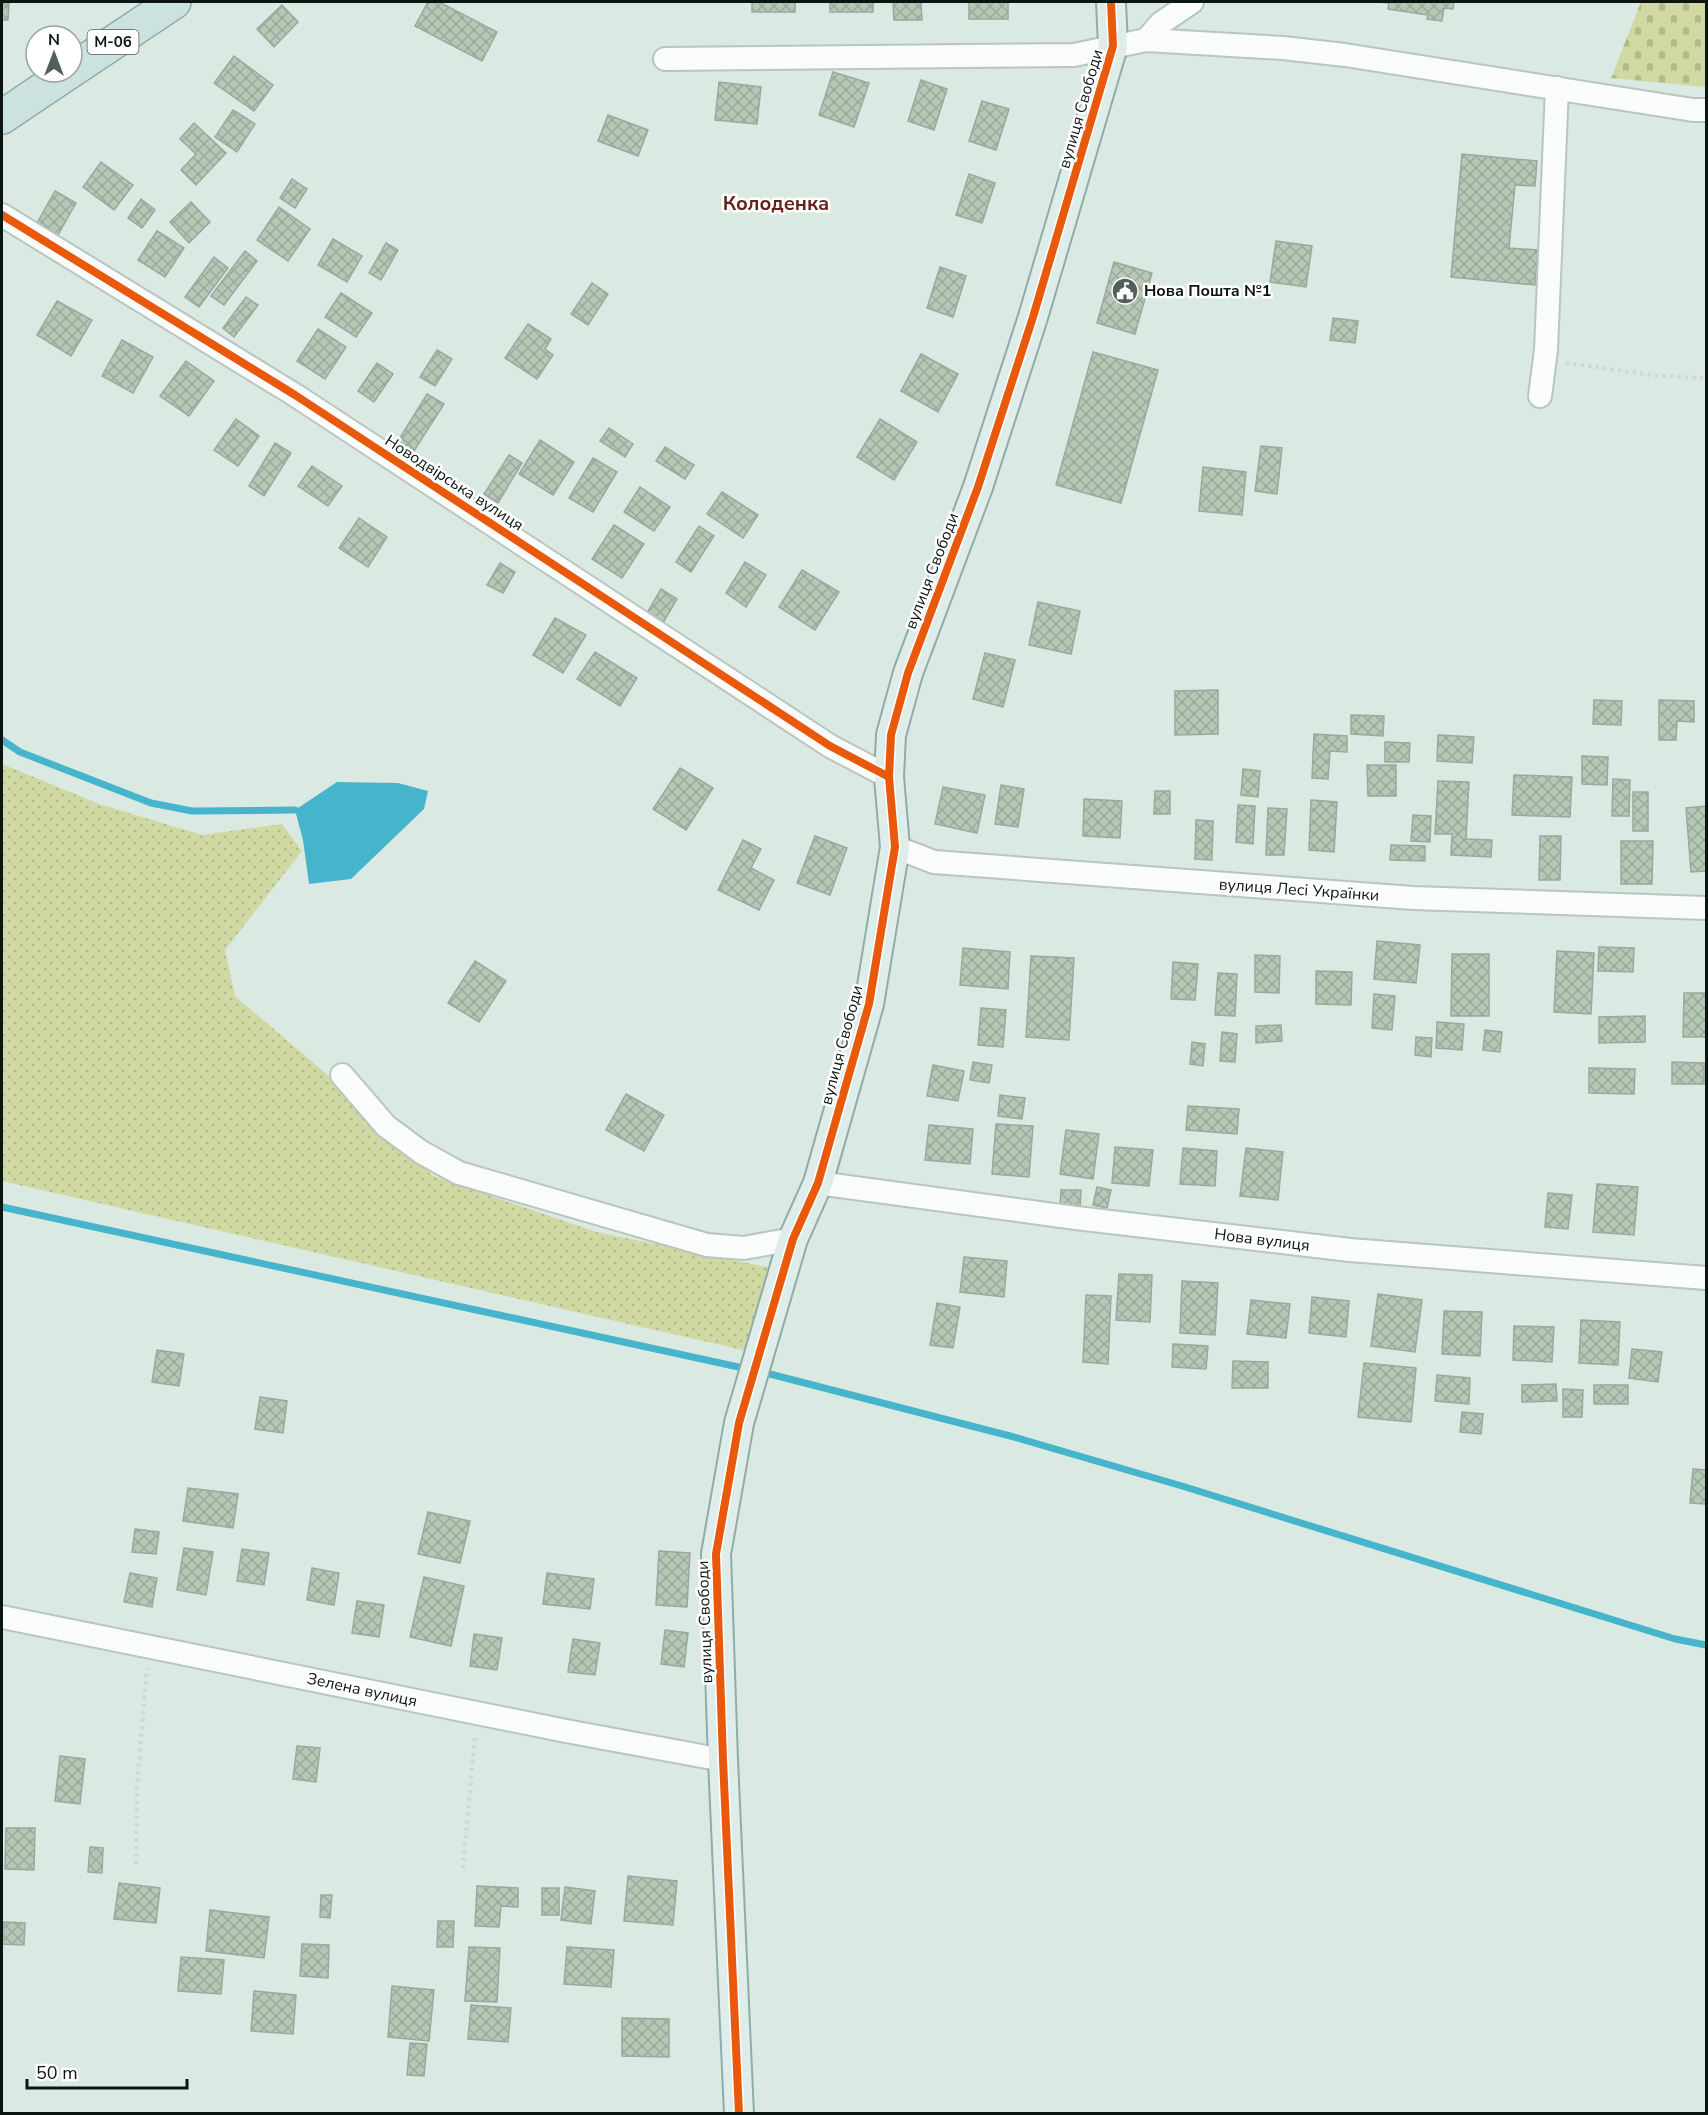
<svg xmlns="http://www.w3.org/2000/svg" width="1708" height="2115" font-family="'Nunito Sans',sans-serif">
<style>
.grass{fill:url(#grass-dots)}
.cemetery{fill:url(#cemetery-stones)}
.water{fill:#46b5cc}
.lines{fill:none;stroke-linecap:round;stroke-linejoin:round}
.stream{stroke:#46b5cc;stroke-width:7}
.building{fill:url(#building-cross-hatch);stroke:#9da7a0;stroke-width:1.5}
.minor-casing{stroke:#b9c5bf;stroke-width:26}
.major-casing{stroke:#90aca8;stroke-width:32}
.highway-casing{stroke:#90aca8;stroke-width:36}
.path{stroke:#d1d5d3;stroke-width:4;stroke-dasharray:3 4.5;stroke-linecap:butt}
.minor{stroke:#f9fcfb;stroke-width:22}
.major{stroke:#deecea;stroke-width:28}
.highway{stroke:#cce2e0;stroke-width:33}
.cycleway-casing{stroke:#fff;stroke-width:11}
.cycleway{stroke:#e8590c;stroke-width:8}
.labels{text-anchor:middle;dominant-baseline:central;stroke-width:5;stroke-linejoin:round;paint-order:stroke}
.shield{fill:#fff;stroke:#545b58;stroke-width:1.5}
.shield-label{font-size:15px;font-weight:bold;fill:#0b1511}
.street-label{font-size:16px;fill:#0b1511;stroke:#fff}
.poi-label{font-size:16px;font-weight:bold;fill:#0b1511;stroke:#fff;text-anchor:start}
.quarter-label{font-size:20px;font-weight:bold;fill:#66221c;stroke:#fff}
</style>
<defs>
<pattern id="grass-dots" width="8" height="8" patternUnits="userSpaceOnUse" patternTransform="scale(1.5)"><rect width="8" height="8" fill="#d0d9a2"/><path d="M2 2h.1M6 6h.1" fill="none" stroke="#b1b98a" stroke-width="1.8" stroke-linecap="round"/></pattern>
<pattern id="cemetery-stones" width="16" height="16" patternUnits="userSpaceOnUse" patternTransform="scale(1.5)"><rect width="16" height="16" fill="#d0d9a2"/><path d="M2 7V4a2 2 0 0 1 4 0v3zM10 15v-3a2 2 0 0 1 4 0v3z" fill="#b1b98a"/></pattern>
<pattern id="building-cross-hatch" width="8" height="8" patternUnits="userSpaceOnUse" patternTransform="scale(1.5)"><rect width="8" height="8" fill="#b5c7b5"/><path d="M0 0l8 8M0 8l8-8" fill="none" stroke="#9aaa9b"/></pattern>
</defs>
<rect width="100%" height="100%" fill="#daeae2"/>
<path class="grass" d="M2 764 99 804 202 835 282 824 302 851 225 950 235 996 330 1077 433 1176 596 1232 776 1269 747 1351 2 1181Z"/>
<path class="cemetery" d="M1641 2H1706V87L1611 78Z"/>
<path class="water" d="M337 782 398 783 428 791 424 809 351 879 309 884 303 840 295 810Z"/>
<g class="lines">
<g class="stream">
<path d="M2 740 20 752 151 803 192 811 295 810"/>
<path d="M2 1207 743 1368"/>
<path d="M766 1373 1014 1437 1182 1486 1675 1639 1706 1645"/>
</g>
</g>
<g class="building">
<path d="M2 2H9L8 20H2Z"/>
<path d="M428 2H439L497 32 482 61 415 26Z"/>
<rect x="752" y="2" width="43" height="10"/>
<rect x="830" y="2" width="43" height="10"/>
<path d="M893 2H921L922 20H894Z"/>
<rect x="969" y="2" width="39" height="17"/>
<path d="M1377 2H1454L1453 9 1444 8 1442 21 1427 19 1428 15 1388 9 1389 3Z"/>
<path d="M282 5 298 22 274 47 257 29Z"/>
<path d="M234 56 273 85 254 111 214 83Z"/>
<path d="M833 72 869 83 854 127 819 115Z"/>
<path d="M921 80 947 89 934 130 908 121Z"/>
<path d="M719 82 761 87 757 124 715 120Z"/>
<path d="M982 101 1009 109 996 150 969 141Z"/>
<path d="M233 110 255 124 237 152 215 137Z"/>
<path d="M608 115 648 130 638 156 598 141Z"/>
<path d="M194 123 226 153 196 185 181 170 196 154 180 139Z"/>
<path d="M1462 154 1537 161 1535 186 1515 185 1509 248 1538 250 1535 285 1451 277Z"/>
<path d="M101 162 133 185 114 210 83 187Z"/>
<path d="M969 174 995 183 982 223 956 215Z"/>
<path d="M292 179 307 189 295 208 280 198Z"/>
<path d="M55 191 76 203 58 235 37 223Z"/>
<path d="M141 199 155 210 142 228 128 218Z"/>
<path d="M191 202 210 222 189 243 170 222Z"/>
<path d="M279 207 310 229 288 261 257 240Z"/>
<path d="M157 231 184 248 165 277 138 260Z"/>
<path d="M333 239 362 256 347 282 318 265Z"/>
<path d="M1276 241 1312 246 1306 287 1270 282Z"/>
<path d="M386 243 398 250 381 280 369 273Z"/>
<path d="M245 251 257 261 224 305 211 296Z"/>
<path d="M214 257 228 268 199 307 185 297Z"/>
<path d="M1114 262 1152 273 1135 334 1097 323Z"/>
<path d="M940 267 966 276 953 317 927 308Z"/>
<path d="M592 283 608 294 588 325 571 314Z"/>
<path d="M341 293 372 313 356 337 325 317Z"/>
<path d="M246 297 258 305 234 337 223 328Z"/>
<path d="M57 301 92 320 71 356 37 335Z"/>
<path d="M1333 318 1358 321 1355 343 1330 340Z"/>
<path d="M528 324 551 339 545 349 553 355 537 379 505 358Z"/>
<path d="M318 329 346 347 325 379 297 361Z"/>
<path d="M122 340 153 357 133 393 102 376Z"/>
<path d="M437 350 452 359 435 386 420 377Z"/>
<path d="M1093 352 1158 370 1121 503 1056 485Z"/>
<path d="M921 354 958 374 938 412 901 391Z"/>
<path d="M186 361 214 381 189 416 160 396Z"/>
<path d="M377 363 393 374 374 402 358 391Z"/>
<path d="M427 394 444 404 414 451 398 441Z"/>
<path d="M236 419 259 436 238 466 214 450Z"/>
<path d="M880 419 917 442 894 480 857 457Z"/>
<path d="M609 428 633 444 625 457 600 441Z"/>
<path d="M540 440 574 462 553 495 519 474Z"/>
<path d="M275 443 291 453 264 496 249 486Z"/>
<path d="M1261 446 1282 448 1277 494 1255 491Z"/>
<path d="M665 447 694 465 685 479 656 461Z"/>
<path d="M509 455 522 463 498 503 484 494Z"/>
<path d="M593 458 617 472 593 512 569 498Z"/>
<path d="M312 466 342 486 328 506 298 486Z"/>
<path d="M1203 467 1246 472 1242 515 1199 511Z"/>
<path d="M640 487 670 507 654 531 624 512Z"/>
<path d="M722 492 758 515 743 538 707 514Z"/>
<path d="M359 518 387 537 368 567 339 548Z"/>
<path d="M614 525 644 544 622 578 592 559Z"/>
<path d="M699 526 714 536 691 572 676 562Z"/>
<path d="M745 562 766 575 746 607 726 593Z"/>
<path d="M500 563 515 572 503 593 487 585Z"/>
<path d="M802 570 839 592 815 630 779 607Z"/>
<path d="M661 589 677 599 663 623 647 613Z"/>
<path d="M1038 602 1080 611 1071 654 1029 645Z"/>
<path d="M555 618 586 635 563 673 533 655Z"/>
<path d="M595 652 637 678 620 706 577 679Z"/>
<path d="M985 653 1015 660 1003 707 973 699Z"/>
<path d="M1218 690V734L1175 735V691Z"/>
<path d="M1594 700 1622 701 1621 725 1593 724Z"/>
<path d="M1659 700 1694 701V722L1677 721 1676 740H1659Z"/>
<path d="M1351 715 1384 716 1383 736 1351 734Z"/>
<path d="M1314 734 1347 736V752L1330 751 1328 779 1312 778Z"/>
<path d="M1438 735 1474 737 1472 763 1437 761Z"/>
<path d="M1385 742 1410 743 1409 762H1385Z"/>
<path d="M1582 756 1608 757 1607 785 1582 784Z"/>
<path d="M1367 765H1396V796H1368Z"/>
<path d="M680 768 713 788 686 830 653 809Z"/>
<path d="M1243 769 1260 771 1258 797 1241 795Z"/>
<path d="M1514 775 1572 777 1570 817 1512 815Z"/>
<path d="M1613 779 1630 780 1629 816H1612Z"/>
<path d="M1438 781 1469 782 1466 839 1492 840 1491 857 1451 855 1452 834H1435Z"/>
<path d="M1001 785 1024 789 1018 827 995 824Z"/>
<path d="M943 787 985 795 977 833 935 824Z"/>
<path d="M1155 791H1170V814H1154Z"/>
<rect x="1633" y="792" width="15" height="39"/>
<path d="M1084 799 1122 801 1120 838 1083 836Z"/>
<path d="M1311 800 1337 802 1334 852 1309 850Z"/>
<path d="M1238 805 1255 806 1253 844 1236 842Z"/>
<path d="M1706 806V871L1691 872 1686 808Z"/>
<path d="M1268 808 1287 809 1284 855H1266Z"/>
<path d="M1413 815 1431 816 1430 842 1411 841Z"/>
<path d="M1196 820 1213 821 1212 860 1195 859Z"/>
<path d="M815 836 847 848 830 895 797 883Z"/>
<path d="M1540 836H1561L1560 880H1539Z"/>
<path d="M743 840 761 849 751 868 774 880 759 910 718 890Z"/>
<path d="M1621 841H1653L1652 884H1621Z"/>
<path d="M1391 845 1425 846V861L1390 860Z"/>
<path d="M1377 941 1420 945 1416 983 1374 979Z"/>
<path d="M1599 947 1634 948 1633 972 1598 971Z"/>
<path d="M963 948 1010 952 1008 989 960 985Z"/>
<path d="M1557 951 1594 953 1591 1014 1554 1012Z"/>
<path d="M1452 954H1489V1016H1451Z"/>
<path d="M1255 955 1280 956 1279 993 1255 992Z"/>
<path d="M1031 956 1074 958 1069 1040 1026 1037Z"/>
<path d="M475 961 506 981 479 1022 448 1003Z"/>
<path d="M1173 962 1198 964 1195 1000 1171 999Z"/>
<path d="M1316 971 1352 972 1351 1005 1316 1004Z"/>
<path d="M1218 973 1237 974 1235 1016 1215 1015Z"/>
<path d="M1684 993H1706V1037H1683Z"/>
<path d="M1374 994 1395 996 1392 1030 1372 1028Z"/>
<path d="M981 1008 1006 1010 1003 1047 978 1045Z"/>
<path d="M1645 1016V1042L1599 1043V1017Z"/>
<path d="M1437 1022 1464 1024 1462 1050 1436 1048Z"/>
<path d="M1281 1025 1282 1041 1256 1043V1026Z"/>
<path d="M1485 1030 1502 1032 1500 1052 1483 1050Z"/>
<path d="M1222 1032 1237 1034 1235 1062 1220 1061Z"/>
<path d="M1416 1037 1432 1038 1431 1057 1415 1055Z"/>
<path d="M1192 1042 1205 1044 1203 1066 1190 1064Z"/>
<path d="M973 1062 992 1065 989 1083 970 1080Z"/>
<path d="M1672 1062 1704 1063V1084H1672Z"/>
<path d="M933 1065 964 1071 958 1101 927 1096Z"/>
<path d="M1589 1068 1635 1069 1634 1094 1589 1093Z"/>
<path d="M626 1094 664 1115 644 1151 606 1130Z"/>
<path d="M1000 1095 1025 1098 1022 1119 998 1116Z"/>
<path d="M1188 1106 1239 1109 1237 1134 1186 1130Z"/>
<path d="M996 1124 1033 1126 1029 1177 992 1174Z"/>
<path d="M929 1125 973 1129 970 1164 925 1160Z"/>
<path d="M1066 1130 1099 1134 1093 1179 1060 1174Z"/>
<path d="M1115 1147 1153 1150 1149 1186 1112 1183Z"/>
<path d="M1183 1148 1217 1151 1215 1186 1180 1184Z"/>
<path d="M1246 1148 1283 1152 1278 1200 1240 1196Z"/>
<path d="M1597 1184 1638 1187 1634 1235 1593 1232Z"/>
<path d="M1097 1187 1111 1190 1107 1208 1093 1205Z"/>
<path d="M1061 1190H1081L1080 1209 1060 1208Z"/>
<path d="M1548 1193 1572 1195 1568 1229 1545 1227Z"/>
<path d="M964 1257 1007 1261 1004 1297 960 1292Z"/>
<path d="M1119 1274 1152 1275 1150 1322 1116 1320Z"/>
<path d="M1182 1281 1218 1283 1215 1335 1180 1333Z"/>
<path d="M1378 1294 1422 1300 1415 1352 1371 1346Z"/>
<path d="M1086 1295 1111 1296 1108 1364 1083 1362Z"/>
<path d="M1312 1297 1349 1301 1346 1337 1309 1333Z"/>
<path d="M1251 1300 1290 1304 1286 1338 1247 1334Z"/>
<path d="M937 1303 960 1307 953 1348 930 1345Z"/>
<path d="M1444 1311 1482 1312 1480 1356 1442 1354Z"/>
<path d="M1581 1320 1620 1322 1618 1365 1579 1363Z"/>
<path d="M1514 1326 1554 1327 1552 1362 1513 1360Z"/>
<path d="M1173 1344 1208 1346 1206 1369 1172 1367Z"/>
<path d="M1632 1349 1662 1352 1658 1382 1629 1378Z"/>
<path d="M157 1350 184 1354 179 1386 152 1382Z"/>
<path d="M1233 1361 1268 1362V1388H1232Z"/>
<path d="M1364 1363 1416 1368 1411 1422 1358 1417Z"/>
<path d="M1437 1375 1470 1378 1469 1404 1435 1401Z"/>
<path d="M1556 1384 1557 1401 1522 1402V1385Z"/>
<rect x="1594" y="1385" width="34" height="19"/>
<path d="M1563 1389 1583 1390 1582 1417H1563Z"/>
<path d="M260 1397 287 1401 283 1433 255 1429Z"/>
<path d="M1462 1412 1483 1414 1481 1434 1460 1432Z"/>
<path d="M1693 1469 1706 1470V1504L1690 1503Z"/>
<path d="M188 1488 238 1494 233 1528 183 1521Z"/>
<path d="M428 1512 470 1521 460 1563 418 1554Z"/>
<path d="M135 1529 159 1532 156 1554 132 1552Z"/>
<path d="M184 1548 213 1552 206 1595 177 1590Z"/>
<path d="M242 1549 269 1553 264 1585 237 1581Z"/>
<path d="M659 1551 690 1553 687 1607 656 1605Z"/>
<path d="M312 1568 339 1573 334 1605 307 1600Z"/>
<path d="M130 1573 157 1578 152 1607 124 1602Z"/>
<path d="M547 1573 594 1579 590 1609 543 1604Z"/>
<path d="M424 1577 464 1586 451 1646 410 1637Z"/>
<path d="M357 1601 384 1605 379 1637 352 1633Z"/>
<path d="M665 1630 688 1633 684 1667 661 1664Z"/>
<path d="M474 1634 502 1638 497 1670 470 1666Z"/>
<path d="M573 1639 600 1643 595 1675 568 1672Z"/>
<path d="M297 1746 320 1748 316 1782 293 1779Z"/>
<path d="M60 1756 85 1759 80 1804 55 1801Z"/>
<path d="M6 1828H35L34 1870 5 1869Z"/>
<path d="M90 1847 103 1848 102 1873 88 1872Z"/>
<path d="M628 1876 677 1881 673 1925 624 1921Z"/>
<path d="M119 1883 160 1888 156 1923 114 1919Z"/>
<path d="M477 1886 518 1888V1907L501 1906 499 1927 475 1926Z"/>
<path d="M565 1887 595 1891 591 1924 561 1920Z"/>
<rect x="542" y="1888" width="17" height="27"/>
<path d="M321 1895H332L330 1918 320 1917Z"/>
<path d="M210 1910 269 1917 264 1958 206 1951Z"/>
<path d="M438 1921H454L453 1947H437Z"/>
<path d="M3 1922 25 1923 24 1945 2 1944Z"/>
<path d="M302 1944 329 1945 328 1978 300 1976Z"/>
<path d="M469 1947 500 1948 497 2002 465 2001Z"/>
<path d="M567 1947 614 1950 611 1987 564 1984Z"/>
<path d="M181 1957 224 1960 221 1994 178 1991Z"/>
<path d="M392 1986 434 1990 429 2041 388 2037Z"/>
<path d="M254 1991 296 1995 293 2034 251 2031Z"/>
<path d="M471 2005 511 2008 508 2042 468 2039Z"/>
<path d="M622 2018 669 2019V2057L622 2056Z"/>
<path d="M410 2043 427 2044 424 2076 407 2075Z"/>
</g>
<g class="lines">
<defs>
<g id="minor">
<path d="M1146 40 1161 23 1192 2"/>
<path d="M665 59 1074 55 1146 40 1283 48 1345 55 1693 110H1706"/>
<path d="M2 215 295 395 830 746 889 777"/>
<path d="M1540 396 1546 350 1557 88"/>
<path d="M895 847 934 862 1413 898 1706 908"/>
<path d="M342 1075 386 1126 421 1152 459 1173 707 1245 744 1248 793 1239"/>
<path d="M818 1183 1076 1218 1350 1250 1706 1278"/>
<path d="M2 1617 566 1731 723 1760"/>
</g>
<path id="major" d="M739 2114 723 1760 716 1554 739 1423 793 1239 818 1183 869 1004 895 847 889 777 891 735 908 673 978 487 1033 317 1113 46 1111 2"/>
<g id="highway">
<path d="M72 70 174 2"/>
<path d="M2 117 69 72"/>
</g>
</defs>
<use href="#minor" class="minor-casing"/>
<use href="#major" class="major-casing"/>
<use href="#highway" class="highway-casing"/>
<g class="path">
<path d="M1566 363 1659 376 1706 378"/>
<path d="M136 1864 137 1786 147 1668"/>
<path d="M463 1868 475 1735"/>
</g>
<use href="#minor" class="minor"/>
<use href="#major" class="major"/>
<use href="#highway" class="highway"/>
<defs>
<g id="cycleway">
<path d="M2 215 295 395 830 746 889 777"/>
<path d="M739 2114 723 1760 716 1554 739 1423 793 1239 818 1183 869 1004 895 847 889 777 891 735 908 673 978 487 1033 317 1113 46 1111 2"/>
</g>
</defs>
<use href="#cycleway" class="cycleway-casing"/>
<use href="#cycleway" class="cycleway"/>
</g>
<defs>
<symbol id="civic-disc" viewBox="-11 -11 22 22"><circle r="9.5" fill="#53605a" stroke="#fff"/><path d="M-.6-6.5H3V-4.5H.6V-3L4-1V1h2V6H-6V1h2V-1L-.6-3ZM-1.2 2.5V6h2.4V2.5Z" fill="#fff"/></symbol>
</defs>
<g fill-rule="evenodd">
<use href="#civic-disc" x="1110" y="276" width="30" height="30"/>
</g>
<g class="labels">
<rect class="shield" x="87.5" y="30" width="51" height="24" rx="4.5"/>
<g class="shield-label">
<text x="113" y="42">М-06</text>
</g>
<g class="street-label">
<text transform="translate(1081 109) rotate(-74)">вулиця Свободи</text>
<text transform="translate(454 483) rotate(33)">Новодвірська вулиця</text>
<text transform="translate(932 571) rotate(-69)">вулиця Свободи</text>
<text transform="translate(1299 890) rotate(4)">вулиця Лесі Українки</text>
<text transform="translate(842 1045) rotate(-75)">вулиця Свободи</text>
<text transform="translate(1262 1240) rotate(7)">Нова вулиця</text>
<text transform="translate(705 1622) rotate(-92)">вулиця Свободи</text>
<text transform="translate(362 1690) rotate(12)">Зелена вулиця</text>
</g>
<g class="poi-label">
<text x="1144" y="291">Нова Пошта №1</text>
</g>
<g class="quarter-label">
<text x="776" y="203">Колоденка</text>
</g>
</g>
<rect width="1708" height="2115" fill="none" stroke="#0b1511" stroke-width="6"/>
<g transform="translate(54 54)"><circle r="28" fill="#ffffff" stroke="#9da1a0" stroke-width="1.5"/>
<path d="M0-4.5L10 22L0 15L-10 22Z" fill="#53605a"/>
<text y="-9" font-size="16" font-weight="bold" text-anchor="middle" fill="#0b1511">N</text>
</g>
<path d="M27 2079v9h160v-9" fill="none" stroke="#0b1511" stroke-width="3"/>
<text x="36" y="2079" font-size="18" fill="#0b1511" stroke="#ffffff" stroke-width="4.5" paint-order="stroke">50 m</text>
</svg>
